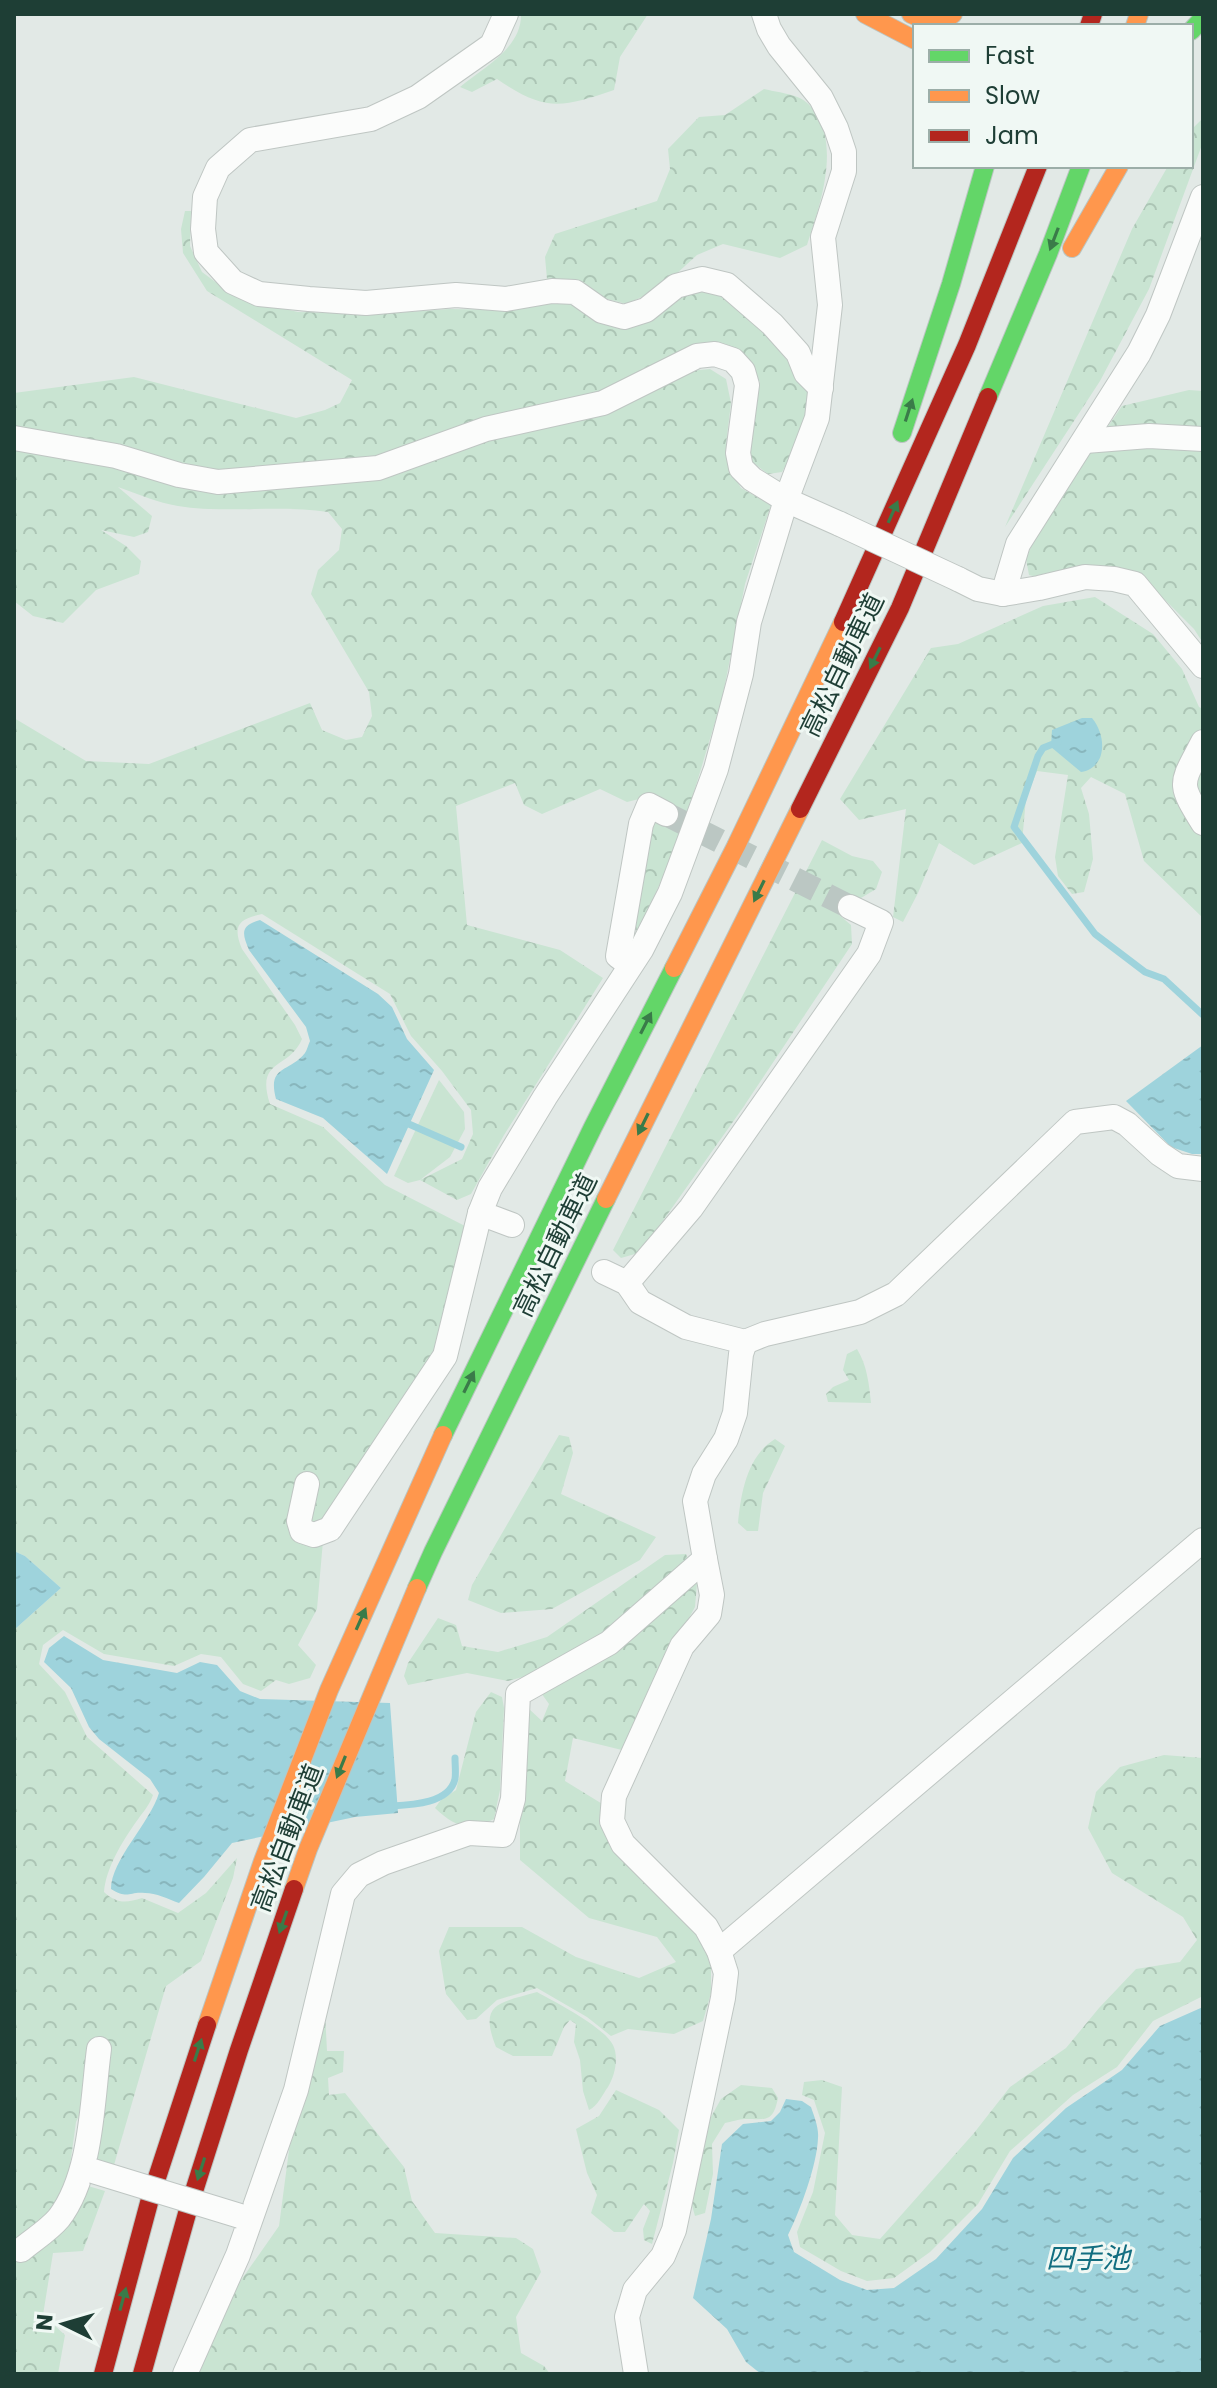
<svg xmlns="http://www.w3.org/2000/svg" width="1217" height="2388" font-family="Poppins,'Noto Sans JP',sans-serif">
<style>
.green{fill:#c9e4d2}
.forest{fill:url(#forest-crowns)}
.water{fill:url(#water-ripples)}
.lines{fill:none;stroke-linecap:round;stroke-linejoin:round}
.stream{stroke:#9ed3dc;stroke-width:7}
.street-tunnel{stroke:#bbc7c3;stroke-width:24;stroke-dasharray:24 12;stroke-linecap:butt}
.street-casing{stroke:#bfc6c3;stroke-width:26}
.fast-casing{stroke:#bbc5c2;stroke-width:20}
.slow-casing{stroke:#bbc5c2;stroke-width:20}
.jam-casing{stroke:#bbc5c2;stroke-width:20}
.street{stroke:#fbfcfb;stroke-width:24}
.fast{stroke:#63d668;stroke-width:18}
.slow{stroke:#ff974d;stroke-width:18}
.jam{stroke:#b3261e;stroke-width:18}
.street-bridge-casing{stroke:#bfc6c3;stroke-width:26;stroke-linecap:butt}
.street-bridge{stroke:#fbfcfb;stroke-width:24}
.oneway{fill:#3a7b49}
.labels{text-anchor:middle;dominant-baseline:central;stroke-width:6;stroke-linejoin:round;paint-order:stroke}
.street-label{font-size:26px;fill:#1e3e35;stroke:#f0f8f4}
.water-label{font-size:28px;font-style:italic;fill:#126e80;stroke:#f0f8f4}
</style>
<defs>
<pattern id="forest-crowns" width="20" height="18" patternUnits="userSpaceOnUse" patternTransform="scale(2)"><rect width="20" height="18" fill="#c9e4d2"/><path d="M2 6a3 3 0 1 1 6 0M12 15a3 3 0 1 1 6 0" fill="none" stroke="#acc5b5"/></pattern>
<pattern id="water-ripples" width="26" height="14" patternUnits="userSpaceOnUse" patternTransform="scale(2)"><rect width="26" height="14" fill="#9ed3dc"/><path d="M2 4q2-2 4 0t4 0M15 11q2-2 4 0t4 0" fill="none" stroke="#88b6bd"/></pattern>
</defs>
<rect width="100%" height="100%" fill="#e2e9e6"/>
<path class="green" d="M439 1080 464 1112 465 1129 450 1157 420 1180 408 1183 394 1176Z"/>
<g class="forest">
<path d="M521 14H648L620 57 614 90C561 108 545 112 497 79L472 92 460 87C483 68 522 48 521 14Z"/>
<path d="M764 89C776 92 797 94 806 102 845 136 820 205 807 245L780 258 723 244 697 255 662 287 627 304 607 299 584 284 547 279 545 257 555 234 657 201 670 169 668 149 699 117 725 115Z"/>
<path d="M1203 118V142L1149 289 1100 381 1005 527 1132 229 1168 166H1191V130Z"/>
<path d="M185 211H191L190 246 202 272 237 298 298 312 379 314 449 309 508 310 543 301 569 302 616 328 646 323 675 301 696 291 723 292 772 340 808 389V411L802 436 782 472 768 474 751 461V440L760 382 744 357 726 344H699L601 394 373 457 218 472 14 427V393L134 377 296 418 325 410 340 403 352 380 207 291 183 253 181 229Z"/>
<path d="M710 369 726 379 731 403 726 444 731 470 741 488 771 505 745 584 722 699 688 812 674 853 638 931 631 928 647 797 627 802 600 789 542 814 524 805 515 783 456 806 467 925 560 950 603 978 504 1135 471 1194 457 1200 420 1180 462 1159 473 1134 471 1110 442 1071 411 1036 390 994 262 914C239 919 232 925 242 949L295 1025 302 1039C289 1070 255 1058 270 1104L323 1127 385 1185 465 1226 444 1327 429 1367 323 1541 317 1609 298 1645 316 1665 310 1678 289 1684 276 1680 261 1691 243 1684 221 1657 201 1654 174 1666 104 1654 63 1630 43 1645 39 1664 65 1692 87 1737 153 1795C149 1806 143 1812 136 1822 122 1842 106 1868 104 1892 117 1904 126 1903 142 1898L178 1913 206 1893 237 1858 233 1878 201 1961 166 1986 114 2165 92 2159 83 2107 76 2122 68 2180 105 2191 83 2251 53 2253 43 2315 65 2335 58 2374H14V1630L61 1588 25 1556 14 1551V718L86 761 149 764 310 703 322 730 346 740 362 737 372 716 369 692 311 594 318 570 339 550 342 529 328 512C279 504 227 514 178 506 158 503 138 494 118 487L152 516 148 532 134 537 101 530 126 546 141 561 139 574 96 590 63 623 33 616 14 601V447L112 466 381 478 689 371Z"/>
<path d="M1189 390 1203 391V643L1194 629 1147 582 1048 580 1029 575 1026 559 1039 528 1122 406Z"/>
<path d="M1095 597 1153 634 1182 669 1199 707 1203 709V918L1144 861 1125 794 1091 777 1081 788 1089 814 1093 859 1084 892 1072 894 1058 876 1055 857 1068 775 1037 771 1026 798 1022 843 974 865 939 843 918 893 903 922 893 917 906 809 859 820 840 799 931 648 958 644 1043 606Z"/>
<path d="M822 840 852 856 873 861 882 872 876 889 861 898 851 897 838 914 851 925 852 944 742 1109 645 1246 635 1254 621 1258 613 1250Z"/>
<path d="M857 1349C867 1365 869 1384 871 1403L828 1402 826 1394 833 1387 849 1380 843 1370 847 1354Z"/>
<path d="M559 1435 569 1437 573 1453 561 1494 656 1537 640 1560 552 1609 501 1613 468 1600 472 1585Z"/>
<path d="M775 1439 785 1446 763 1493 758 1531H747L738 1523C741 1493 747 1456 775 1439Z"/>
<path d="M686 1554 689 1562 608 1633 544 1671 508 1681 467 1673 408 1685 404 1676 408 1663 438 1618 456 1625 462 1646 498 1652 547 1637 665 1555Z"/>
<path d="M691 1578 697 1583 695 1607 678 1638 626 1751 573 1738 565 1781 604 1805 702 1932 711 1964V1993L703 2021 674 2034 628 2029 611 2036 587 2017 537 1988 497 2000 476 2019 467 2020 446 1994 439 1951 449 1927H522L576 1957 639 1978 676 1962 657 1937 589 1918 520 1860V1819L528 1708 542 1721 549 1704 539 1690Z"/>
<path d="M491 1692 502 1697 504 1708 500 1790 494 1819C468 1832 455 1827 435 1808L440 1801 456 1790 476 1712Z"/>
<path d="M1164 1755 1203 1758V1996L1153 2021 1117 2067 1073 2095 1010 2151 978 2204 930 2252 894 2278 867 2281 841 2271 800 2247 797 2232 813 2192 825 2133 814 2100 802 2095 804 2082 822 2080 842 2087 835 2215 852 2235 880 2239 974 2133 1010 2087 1066 2048 1099 2008 1136 1969 1180 1962 1197 1940 1183 1917 1112 1873 1088 1828 1096 1792 1120 1767Z"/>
<path d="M537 1992C555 2002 604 2027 613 2045 619 2057 615 2076 608 2087 602 2095 598 2106 589 2110L583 2091 580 2060 574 2042 576 2024 570 2020 564 2027 552 2056H513L496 2047C478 2002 500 2003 537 1992Z"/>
<path d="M324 1993 327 2051H344L343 2072 328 2078 329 2095 345 2093 404 2167 412 2201 435 2233 516 2238 533 2249 541 2272 516 2317 521 2353 544 2366 550 2374H193L237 2286 279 2226 291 2135Z"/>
<path d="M741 2085 772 2088 778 2098C773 2123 766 2119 745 2119 739 2119 731 2122 725 2123L712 2144 713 2174 705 2213 695 2216 689 2195 702 2133 721 2099Z"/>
<path d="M616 2090 659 2110 679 2130 673 2163 652 2244 644 2240 643 2229 650 2211 644 2204 625 2232H614L591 2213 597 2195 587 2173 576 2129 599 2116Z"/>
</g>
<g class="water">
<path d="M1082 718H1092C1107 736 1107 768 1081 772L1051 747 1052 730Z"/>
<path d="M260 920 378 994 392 1007 407 1039 434 1070 387 1174 323 1118 276 1099C267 1065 289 1073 305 1053 307 1050 308 1045 310 1041L306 1027 249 950C242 933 240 926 260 920Z"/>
<path d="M1203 1045V1154H1192L1171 1147 1126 1101Z"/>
<path d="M14 1551 25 1556 61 1588 14 1630Z"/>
<path d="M64 1636 103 1660 177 1673 200 1662 217 1665 240 1691 260 1699 390 1703 398 1813 355 1817 232 1843 204 1877 179 1903C168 1899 156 1893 145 1893 129 1891 129 1900 111 1889 111 1860 150 1823 159 1793L150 1779 99 1739 89 1727 71 1688 44 1662 49 1648Z"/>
<path d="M1203 2007V2374H761L746 2362 727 2329 693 2298 711 2219 722 2144 743 2124 771 2121 780 2112 786 2099 802 2101 811 2107C814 2116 819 2128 818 2138 817 2165 800 2211 788 2235L794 2252 840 2280 867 2290 894 2288 936 2259 982 2209 1013 2158 1066 2108 1122 2070 1160 2026Z"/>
</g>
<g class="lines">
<g class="stream">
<path d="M1058 742 1043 748 1038 756 1014 827 1095 934 1145 972 1164 979 1203 1015"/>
<path d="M402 1121 461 1147"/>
<path d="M390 1806C411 1805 449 1804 455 1779 456 1773 455 1765 455 1758"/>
</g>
<path class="street-tunnel" d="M666 814 850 907"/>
<defs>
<g id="street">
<path d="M506 14 492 45 418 97 371 119 250 140 218 168 205 197 203 229 206 252 233 282 259 294 309 299 366 303 456 295 506 299 552 291 575 292 602 311 624 317 646 310 676 286 702 279 727 285 772 324 798 353 806 373 821 388"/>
<path d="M14 438 116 456 179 475 218 482 378 468 486 429 603 403 697 356 715 354 733 360 743 371 747 385 738 453 741 468 752 479 786 500 840 524"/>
<path d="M1085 441 1149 436 1203 439"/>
<path d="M958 579 978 589 1003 594 1039 588 1085 577 1114 579 1135 584 1203 666"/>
<path d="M1003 594 1018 544 1139 353 1158 315 1203 197"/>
<path d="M1203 742C1181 785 1177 781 1203 823"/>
<path d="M630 965 618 956 641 824 649 805 666 814"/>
<path d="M512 1225 480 1213 490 1188 545 1097 641 950 670 893 716 769 741 674 749 622 786 500 817 418 830 305 823 237 844 171V152L836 128 821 98 779 46 769 29 764 14"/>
<path d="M604 1272 627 1283 640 1302 686 1327 745 1342 765 1334 860 1312 896 1294 1075 1122 1114 1117 1127 1124 1160 1154 1178 1166 1203 1169"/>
<path d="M627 1283 691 1208 869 954 881 922 850 907"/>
<path d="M307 1484 299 1521 302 1531 314 1535 330 1529 445 1356 480 1213"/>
<path d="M719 1951 1203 1540"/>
<path d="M21 2250C33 2240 49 2230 59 2218 92 2175 92 2102 99 2049"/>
<path d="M185 2374 238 2255 296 2090 343 1894 359 1875 383 1863 469 1833 503 1835 513 1799 518 1694 609 1643 705 1559 695 1501 704 1474 726 1439 735 1413 741 1354 745 1342"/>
<path d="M636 2374 627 2317 635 2290 663 2256 674 2230 723 1998 726 1973 719 1951 706 1927 623 1844 612 1821 614 1796 682 1646 709 1614 712 1595 705 1559"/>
</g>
<g id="fast">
<path d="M1191 31 1203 18"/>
<path d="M988 397 1048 254 1081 166"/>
<path d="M902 433 951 284 985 166"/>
<path d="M443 1435 593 1127 674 968"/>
<path d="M417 1588 433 1552 606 1199"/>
</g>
<g id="slow">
<path d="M865 14 915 40"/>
<path d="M911 14C926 21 939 27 953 14"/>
<path d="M1135 26 1139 14"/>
<path d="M1072 248 1119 166"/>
<path d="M674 968 736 846 843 622"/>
<path d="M606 1199 800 809"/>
<path d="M294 1889 308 1849 417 1588"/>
<path d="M207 2025 263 1861 329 1690 443 1435"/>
</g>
<g id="jam">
<path d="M1089 26 1093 14"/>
<path d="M843 622 967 345 1038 166"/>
<path d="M800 809 900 608 988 397"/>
<path d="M103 2374 150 2199 207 2025"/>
<path d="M142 2374 188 2210 239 2050 294 1889"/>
</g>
</defs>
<use href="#street" class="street-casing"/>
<use href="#fast" class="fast-casing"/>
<use href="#slow" class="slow-casing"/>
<use href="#jam" class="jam-casing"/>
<use href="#street" class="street"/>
<use href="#fast" class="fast"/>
<use href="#slow" class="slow"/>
<use href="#jam" class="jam"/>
<defs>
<g id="street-bridge">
<path d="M840 524 958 579"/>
<path d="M93 2171 240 2216"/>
</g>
</defs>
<use href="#street-bridge" class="street-bridge-casing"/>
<use href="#street-bridge" class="street-bridge"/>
</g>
<defs><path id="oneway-solid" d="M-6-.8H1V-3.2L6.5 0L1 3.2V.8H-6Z" transform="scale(2)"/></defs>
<g class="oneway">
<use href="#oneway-solid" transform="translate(1054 239) rotate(111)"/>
<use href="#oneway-solid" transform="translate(909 410) rotate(-72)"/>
<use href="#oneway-solid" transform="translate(893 512) rotate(-66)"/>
<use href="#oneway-solid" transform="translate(875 658) rotate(116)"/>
<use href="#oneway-solid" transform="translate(759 891) rotate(116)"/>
<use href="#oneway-solid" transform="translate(646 1023) rotate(-63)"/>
<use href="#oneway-solid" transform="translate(643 1124) rotate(116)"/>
<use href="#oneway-solid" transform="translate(469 1382) rotate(-64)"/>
<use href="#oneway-solid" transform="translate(361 1619) rotate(-66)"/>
<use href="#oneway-solid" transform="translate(341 1767) rotate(112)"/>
<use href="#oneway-solid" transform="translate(283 1922) rotate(109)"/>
<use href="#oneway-solid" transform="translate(198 2050) rotate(-72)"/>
<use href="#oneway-solid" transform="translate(201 2169) rotate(108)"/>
<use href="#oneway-solid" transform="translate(123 2299) rotate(-75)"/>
</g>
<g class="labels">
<g class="street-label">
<text transform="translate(842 665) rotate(-64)">高松自動車道</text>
<text transform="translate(555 1245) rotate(-64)">高松自動車道</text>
<text transform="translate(287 1838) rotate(-69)">高松自動車道</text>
</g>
<g class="water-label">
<text x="1088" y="2258">四手池</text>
</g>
</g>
<rect width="1217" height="2388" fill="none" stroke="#1e3e35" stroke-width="32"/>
<rect x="913" y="24" width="280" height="144" fill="#f0f8f4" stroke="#9caea8" stroke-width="2"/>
<rect x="929" y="50" width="40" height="12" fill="#63d668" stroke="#9caea8" stroke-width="2"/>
<text x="985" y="64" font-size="24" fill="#1e3e35">Fast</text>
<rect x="929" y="90" width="40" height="12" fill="#ff974d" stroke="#9caea8" stroke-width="2"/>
<text x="985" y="104" font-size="24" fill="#1e3e35">Slow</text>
<rect x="929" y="130" width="40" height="12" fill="#b3261e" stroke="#9caea8" stroke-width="2"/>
<text x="985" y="144" font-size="24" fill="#1e3e35">Jam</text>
<g transform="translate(64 2324) rotate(275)" stroke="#f0f8f4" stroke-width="6" paint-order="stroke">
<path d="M0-6L14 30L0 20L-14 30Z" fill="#1e3e35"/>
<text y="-12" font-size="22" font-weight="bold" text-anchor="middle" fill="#1e3e35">N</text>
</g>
</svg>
